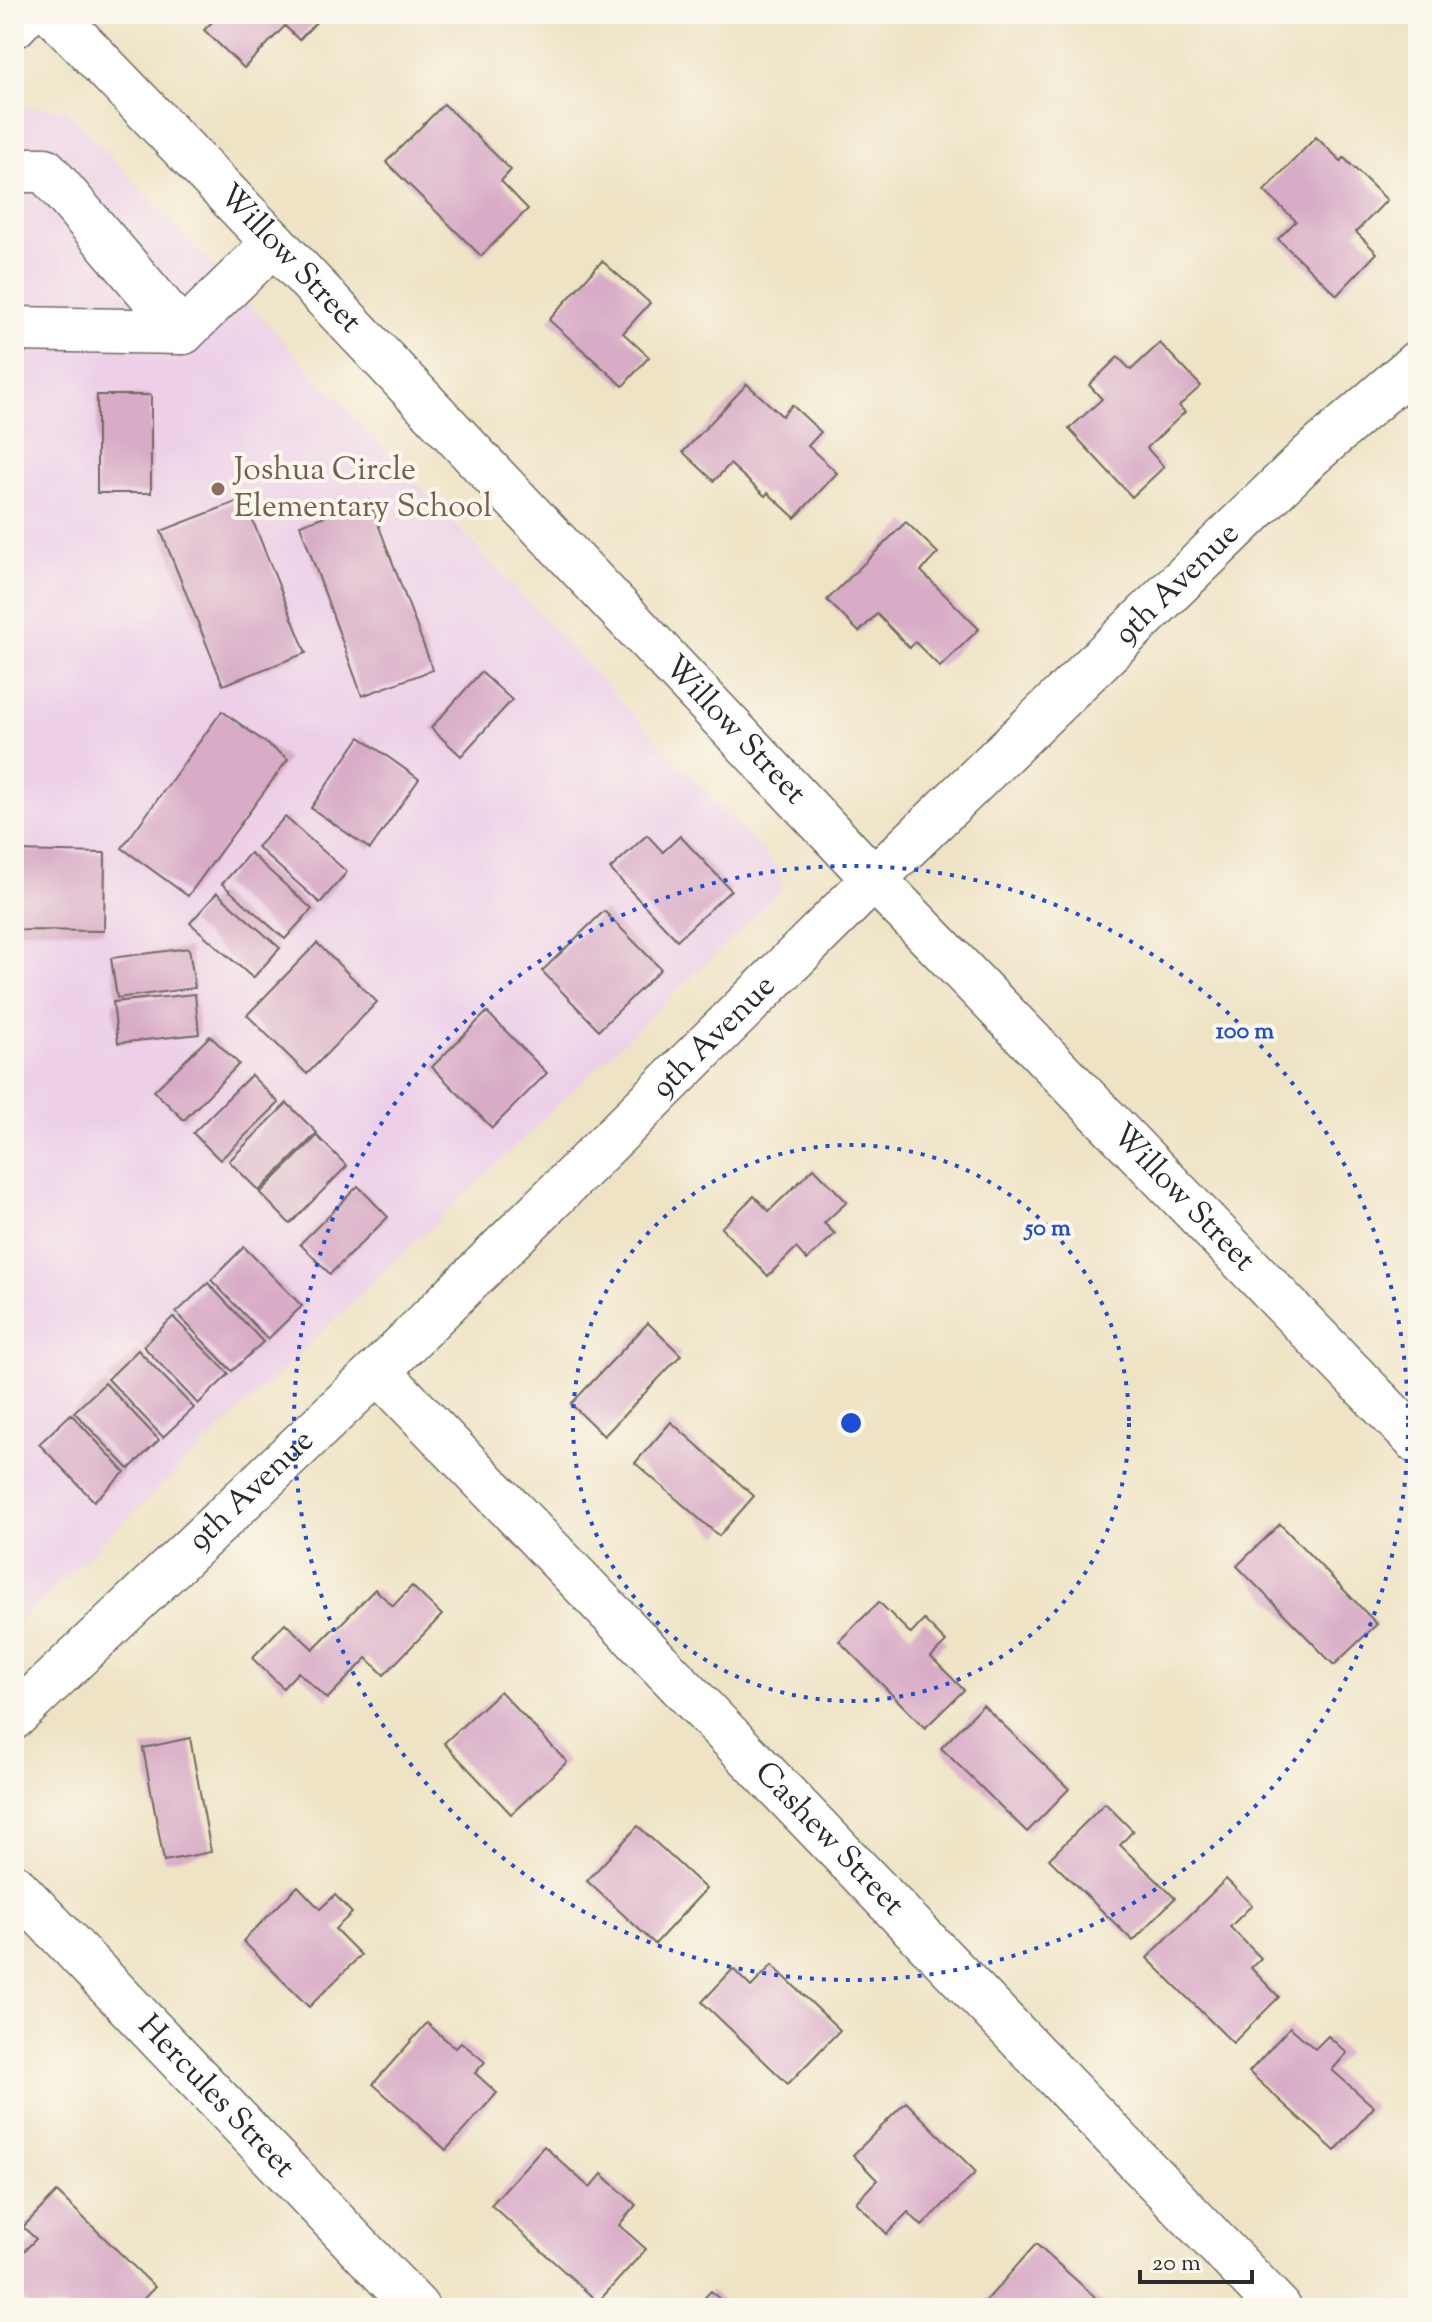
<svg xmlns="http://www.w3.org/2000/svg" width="1432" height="2322" font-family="'Sorts Mill Goudy',serif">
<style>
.built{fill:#edd0e8}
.building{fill:#d8abc6}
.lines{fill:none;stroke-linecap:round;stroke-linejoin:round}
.minor-casing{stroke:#6f6b61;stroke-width:47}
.minor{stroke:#fff;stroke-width:44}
.ring{fill:none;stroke:#1d4ed8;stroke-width:4;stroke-dasharray:4 8}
.education-dot{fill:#8d6e63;stroke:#fbf7ec;stroke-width:3}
.labels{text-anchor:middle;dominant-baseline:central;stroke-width:8;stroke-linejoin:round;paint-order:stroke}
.street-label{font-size:32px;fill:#2b2b2b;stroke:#fbf7ec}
.education-label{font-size:32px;fill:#785e54;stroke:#fbf7ec;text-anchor:start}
.centre{fill:#1d4ed8;stroke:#fbf7ec;stroke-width:4}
.ring-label{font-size:24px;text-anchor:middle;font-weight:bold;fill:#1d4ed8;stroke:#fbf7ec;stroke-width:8;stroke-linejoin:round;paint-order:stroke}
</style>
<rect width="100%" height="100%" fill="#fbf7ec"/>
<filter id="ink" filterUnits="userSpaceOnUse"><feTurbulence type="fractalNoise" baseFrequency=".0125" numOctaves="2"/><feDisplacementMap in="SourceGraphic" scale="16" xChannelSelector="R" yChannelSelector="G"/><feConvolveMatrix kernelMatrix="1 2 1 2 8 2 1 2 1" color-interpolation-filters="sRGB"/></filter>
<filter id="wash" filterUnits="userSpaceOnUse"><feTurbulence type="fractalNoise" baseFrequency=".006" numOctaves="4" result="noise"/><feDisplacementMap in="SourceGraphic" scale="32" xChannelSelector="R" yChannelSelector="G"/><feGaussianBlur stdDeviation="1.8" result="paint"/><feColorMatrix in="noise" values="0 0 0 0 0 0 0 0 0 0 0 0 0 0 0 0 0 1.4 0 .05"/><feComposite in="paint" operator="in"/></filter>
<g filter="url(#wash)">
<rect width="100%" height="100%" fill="#eee3c4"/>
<path class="built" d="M14 107 66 109 778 869 783 889 14 1627Z"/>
<g id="blocks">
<g class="building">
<path d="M220 14H324L299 40 285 26 244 68 204 30Z"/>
<path d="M444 104 511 170 501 181 528 209 481 256 386 162Z"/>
<path d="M1316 137 1341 161 1344 158 1387 200 1356 232 1377 253 1337 295 1278 239 1296 221 1264 191Z"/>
<path d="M602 261 650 303 623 333 649 357 623 386 549 320Z"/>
<path d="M1160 343 1201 386 1179 406 1185 412 1147 448 1164 467 1132 497 1069 429 1102 399 1089 385 1118 357 1131 370Z"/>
<path d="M747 384 782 416 792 405 821 432 808 446 837 473 795 518 768 493 765 496 730 464 714 481 683 452Z"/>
<rect x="97" y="395" width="54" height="98"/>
<path d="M244 499 306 653 223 685 161 531Z"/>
<path d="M369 500 433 670 362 696 300 525Z"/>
<path d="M906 522 938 553 921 571 979 629 940 667 915 642 910 648 877 614 859 632 827 600Z"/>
<path d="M481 672 512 700 461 756 431 728Z"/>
<path d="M222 711 288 759 188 896 122 848Z"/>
<path d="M360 737 419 779 370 849 311 808Z"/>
<path d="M285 817 347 872 320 903 257 847Z"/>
<path d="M647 835 663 852 680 836 731 890 677 940 610 869Z"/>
<path d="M14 851 105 853 104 931 14 930Z"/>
<path d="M250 853 312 909 285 939 222 884Z"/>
<path d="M217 893 280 948 253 978 190 923Z"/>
<path d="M604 911 661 969 599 1030 542 971Z"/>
<path d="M317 943 377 1002 307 1074 247 1015Z"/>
<path d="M189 948 195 988 117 998 111 958Z"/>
<path d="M195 994 199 1034 118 1043 113 1002Z"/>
<path d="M487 1012 547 1073 492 1128 432 1067Z"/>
<path d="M210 1036 239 1064 184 1120 154 1091Z"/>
<path d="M251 1075 279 1103 220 1160 193 1133Z"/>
<path d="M287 1103 317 1133 259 1191 229 1161Z"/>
<path d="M317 1136 347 1166 290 1224 260 1193Z"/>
<path d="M814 1168 847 1202 824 1223 835 1234 807 1260 796 1248 768 1276 721 1228 754 1196 769 1211Z"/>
<path d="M358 1186 388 1217 330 1274 300 1244Z"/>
<path d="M244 1247 302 1306 268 1339 211 1280Z"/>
<path d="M208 1283 263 1342 232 1371 176 1313Z"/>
<path d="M173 1317 229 1374 198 1404 143 1346Z"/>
<path d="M648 1323 681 1355 604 1436 571 1404Z"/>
<path d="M138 1350 194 1408 163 1437 108 1379Z"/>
<path d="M105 1383 159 1440 129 1469 74 1412Z"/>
<path d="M71 1414 125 1472 94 1501 39 1444Z"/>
<path d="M671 1422 754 1496 719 1536 635 1463Z"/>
<path d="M1280 1524 1377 1624 1334 1665 1237 1566Z"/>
<path d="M412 1586 442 1615 384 1675 367 1658 327 1699 298 1672 283 1688 252 1658 285 1623 313 1649 336 1626 337 1628 375 1589 393 1606Z"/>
<path d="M879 1602 911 1634 924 1620 946 1642 931 1657 964 1690 925 1728 839 1641Z"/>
<path d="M500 1691 567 1762 511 1814 444 1743Z"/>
<path d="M983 1705 1069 1789 1027 1832 941 1748Z"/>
<path d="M190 1738 211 1852 164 1861 143 1748Z"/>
<path d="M1105 1803 1133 1831 1120 1845 1175 1898 1133 1941 1049 1859Z"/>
<path d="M638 1826 706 1889 655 1944 587 1881Z"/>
<path d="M1226 1879 1252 1905 1230 1927 1261 1958 1251 1968 1279 1997 1233 2043 1147 1958Z"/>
<path d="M298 1886 320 1909 335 1895 352 1913 335 1929 361 1955 309 2007 243 1941Z"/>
<path d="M772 1965 840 2030 788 2084 702 2002 733 1969 751 1987Z"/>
<path d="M427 2023 455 2048 461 2042 485 2062 475 2073 497 2093 446 2150 373 2084Z"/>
<path d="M1290 2027 1315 2049 1328 2036 1347 2053 1332 2070 1374 2107 1335 2151 1249 2072Z"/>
<path d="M906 2102 976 2172 922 2226 908 2212 887 2234 856 2202 877 2180 853 2155Z"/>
<path d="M544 2146 590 2188 602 2174 636 2205 619 2225 646 2249 598 2302 491 2205Z"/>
<path d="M57 2192 155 2287 135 2308H31L14 2291V2261L36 2239 23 2227Z"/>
<path d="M1036 2244 1105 2306 1104 2308H994L986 2301Z"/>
<path d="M711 2291 729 2308H695Z"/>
</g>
</g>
</g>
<g filter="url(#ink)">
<use href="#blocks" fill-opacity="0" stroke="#6f6b61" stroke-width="2"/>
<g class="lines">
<defs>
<g id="minor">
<path id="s1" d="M54 14 274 243 874 879 1418 1442"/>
<path d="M14 26 25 14"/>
<path d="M14 170H45L183 332"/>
<path d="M14 329 183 332 274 243"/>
<path id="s2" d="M378 1371 1279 2308"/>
<path id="s3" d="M14 1717 378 1371 874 879 1310 456 1418 362"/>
<path id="s4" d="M14 1886 417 2308"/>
</g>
</defs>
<use href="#minor" class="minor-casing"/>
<use href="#minor" class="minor"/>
</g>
</g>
<g class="ring">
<circle cx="851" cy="1423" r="278"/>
<circle cx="851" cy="1423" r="557"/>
</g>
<circle class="education-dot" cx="218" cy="489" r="8"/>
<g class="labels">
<g class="street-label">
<text stroke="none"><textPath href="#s1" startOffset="340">Willow Street</textPath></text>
<text stroke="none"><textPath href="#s3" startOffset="1624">9th Avenue</textPath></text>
<text stroke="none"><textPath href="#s1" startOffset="988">Willow Street</textPath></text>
<text stroke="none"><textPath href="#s3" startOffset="976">9th Avenue</textPath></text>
<text stroke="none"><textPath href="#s1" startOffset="1636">Willow Street</textPath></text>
<text stroke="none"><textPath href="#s3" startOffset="328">9th Avenue</textPath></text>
<text stroke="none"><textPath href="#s2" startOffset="650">Cashew Street</textPath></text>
<text stroke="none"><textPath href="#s4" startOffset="292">Hercules Street</textPath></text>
</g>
<g class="education-label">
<text x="234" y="471">Joshua Circle<tspan x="234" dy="37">Elementary School</tspan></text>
</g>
</g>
<circle cx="851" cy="1423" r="12" class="centre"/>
<g class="ring-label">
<text x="1245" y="1038">100 m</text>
<text x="1048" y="1235">50 m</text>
</g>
<rect width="1432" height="2322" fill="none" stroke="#fbf7ec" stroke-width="48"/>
<path d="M1140 2270v12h112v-12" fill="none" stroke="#2b2b2b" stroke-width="4"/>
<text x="1152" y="2270" font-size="24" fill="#2b2b2b" stroke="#fbf7ec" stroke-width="6" paint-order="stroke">20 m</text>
</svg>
